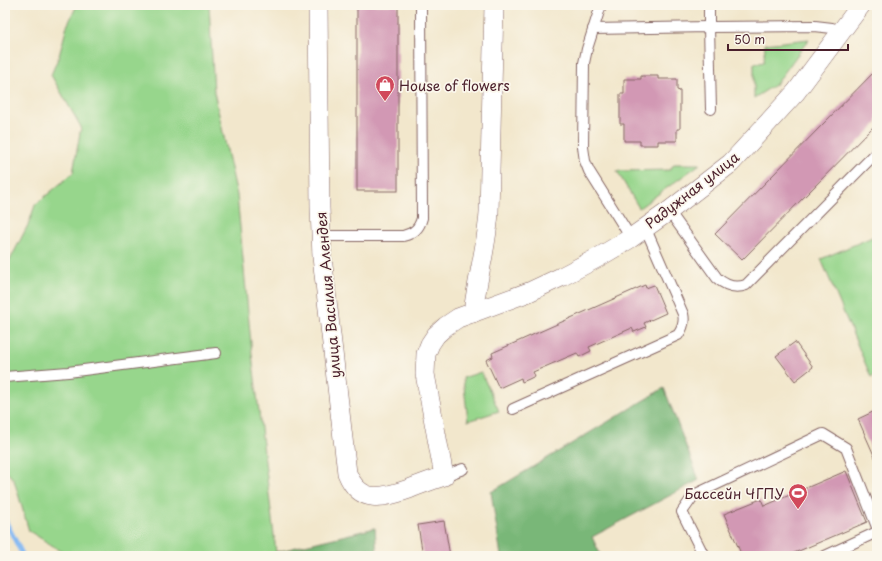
<svg xmlns="http://www.w3.org/2000/svg" width="882" height="561" font-family="'Playpen Sans',sans-serif">
<style>
.green{fill:#97d68c;stroke:#707a5c}
.forest{fill:#79b778;stroke:#626b52}
.lines{fill:none;stroke-linecap:round;stroke-linejoin:round}
.stream{stroke:#84b9f3;stroke-width:5}
.building{fill:#d298b4}
.service-casing{stroke:#856563;stroke-width:12}
.minor-casing{stroke:#856563;stroke-width:20}
.service{stroke:#fff;stroke-width:10}
.minor{stroke:#fff;stroke-width:19}
.labels{text-anchor:middle;dominant-baseline:central;stroke-width:3.5;stroke-linejoin:round;paint-order:stroke}
.poi-label{font-size:14px;fill:#4a1f2b;stroke:#fbf7ec;text-anchor:start}
.street-label{font-size:14px;fill:#4a1f2b;stroke:#fbf7ec}
</style>
<rect width="100%" height="100%" fill="#fbf7ec"/>
<filter id="ink" filterUnits="userSpaceOnUse"><feTurbulence type="fractalNoise" baseFrequency=".025" numOctaves="2"/><feDisplacementMap in="SourceGraphic" scale="8" xChannelSelector="R" yChannelSelector="G"/><feConvolveMatrix kernelMatrix="1 2 1 2 8 2 1 2 1" color-interpolation-filters="sRGB"/></filter>
<filter id="wash" filterUnits="userSpaceOnUse"><feTurbulence type="fractalNoise" baseFrequency=".012" numOctaves="4" result="noise"/><feDisplacementMap in="SourceGraphic" scale="16" xChannelSelector="R" yChannelSelector="G"/><feGaussianBlur stdDeviation="0.9" result="paint"/><feColorMatrix in="noise" values="0 0 0 0 0 0 0 0 0 0 0 0 0 0 0 0 0 1.4 0 .05"/><feComposite in="paint" operator="in"/></filter>
<g filter="url(#wash)">
<rect width="100%" height="100%" fill="#f2e7cc"/>
<g class="green">
<path d="M77 5H209L214 92 237 195 252 354 276 552 275 556H69L29 531 14 480 5 470V265L10 260 29 223 35 205 73 173 81 127 51 75 59 56 67 26Z"/>
<path d="M809 39 776 84 754 98V64L764 62 765 44Z"/>
<path d="M674 164H700L639 208 617 171 670 170Z"/>
<path d="M877 235V374L871 377 821 259Z"/>
<path d="M481 372 499 411 468 421 463 378Z"/>
</g>
<g class="forest">
<path d="M664 388 699 480 592 537 601 556H501L491 492Z"/>
<path d="M375 528 377 556H275L276 552Z"/>
</g>
<g class="lines">
<path class="stream" d="M5 520 23 556"/>
</g>
<g id="blocks">
<g class="building">
<rect x="357" y="5" width="41" height="186"/>
<path d="M877 69V123L742 260 715 234Z"/>
<path d="M641 76H658V79H677V90L680 91V129H677V141H658V145H640V141H624V124H620V94H624V79H641Z"/>
<path d="M645 285 646 288 654 285 666 313 644 323 646 327 634 332 632 328 589 347 591 351 579 357 577 353 533 372 535 376 529 379 522 382 521 378 499 388 486 360 493 357 492 353Z"/>
<path d="M795 342 813 367 795 381 776 356Z"/>
<path d="M877 410V462L858 419Z"/>
<path d="M846 471 867 522 787 556H742L724 514 761 499 764 506Z"/>
<path d="M444 521 450 556H423L418 525Z"/>
</g>
</g>
</g>
<g filter="url(#ink)">
<use href="#blocks" fill-opacity="0" stroke="#856563" stroke-width="1"/>
<g class="lines">
<defs>
<g id="service">
<path d="M601 5 587 49 584 63 583 147 585 161 589 171 631 238"/>
<path d="M709 5V27L815 26 832 28 842 32"/>
<path d="M593 29 709 27 711 109"/>
<path d="M669 211 717 278C726 286 735 289 746 285L877 152"/>
<path d="M321 236H403C414 233 419 229 422 218L421 5"/>
<path d="M5 377 68 372 216 353"/>
<path d="M513 409 678 335C683 328 685 322 683 314L645 227"/>
<path d="M444 476 463 469"/>
<path d="M704 556 682 512 694 495 823 434 846 448 877 527"/>
<path d="M825 556 877 532"/>
</g>
<g id="minor">
<path d="M318 5 320 208 322 257 347 473C360 505 383 498 409 489 421 484 433 480 444 476L425 374 426 354 430 344 436 335 446 326 458 318 529 292 561 277 599 257 631 238 669 211 731 163 796 92 861 5"/>
<path d="M473 313C477 279 487 246 489 212L494 5"/>
</g>
</defs>
<use href="#service" class="service-casing"/>
<use href="#minor" class="minor-casing"/>
<use href="#service" class="service"/>
<use href="#minor" class="minor"/>
</g>
</g>
<defs>
<symbol id="shop-pin" viewBox="-11 -11 22 30"><path d="M0 17L-7.5 6A9.5 9.5 0 1 1 7.5 6Z" fill="#d1495b" stroke="#fbf7ec"/><path d="M-5-2.5h2.3a2.7 3.5 0 0 1 5.4 0H5L5.5 6h-11ZM-1.5-2.5h3a1.5 2.3 0 0 0-3 0Z" fill="#fff"/></symbol>
<symbol id="stadium-pin" viewBox="-11 -11 22 30"><path d="M0 17L-7.5 6A9.5 9.5 0 1 1 7.5 6Z" fill="#d1495b" stroke="#fbf7ec"/><path d="M0-5a6.5 5 0 1 0 0 10a6.5 5 0 1 0 0-10ZM-3.5-1.8h7v3.6h-7Z" fill="#fff"/></symbol>
</defs>
<g fill-rule="evenodd">
<use href="#shop-pin" x="374" y="74" width="22" height="30"/>
<use href="#stadium-pin" x="787" y="482" width="22" height="30"/>
</g>
<g class="labels">
<g class="poi-label">
<text x="399" y="85">House of flowers</text>
<text x="784" y="493" text-anchor="end">Бассейн ЧГПУ</text>
</g>
<g class="street-label">
<text transform="translate(692 190) rotate(-38)">Радужная улица</text>
<text transform="translate(328 295) rotate(-95)">улица Василия Алендея</text>
</g>
</g>
<rect width="882" height="561" fill="none" stroke="#fbf7ec" stroke-width="20"/>
<path d="M728 44v6h120v-6" fill="none" stroke="#4a1f2b" stroke-width="2"/>
<text x="734" y="44" font-size="12" fill="#4a1f2b" stroke="#fbf7ec" stroke-width="3" paint-order="stroke">50 m</text>
</svg>
